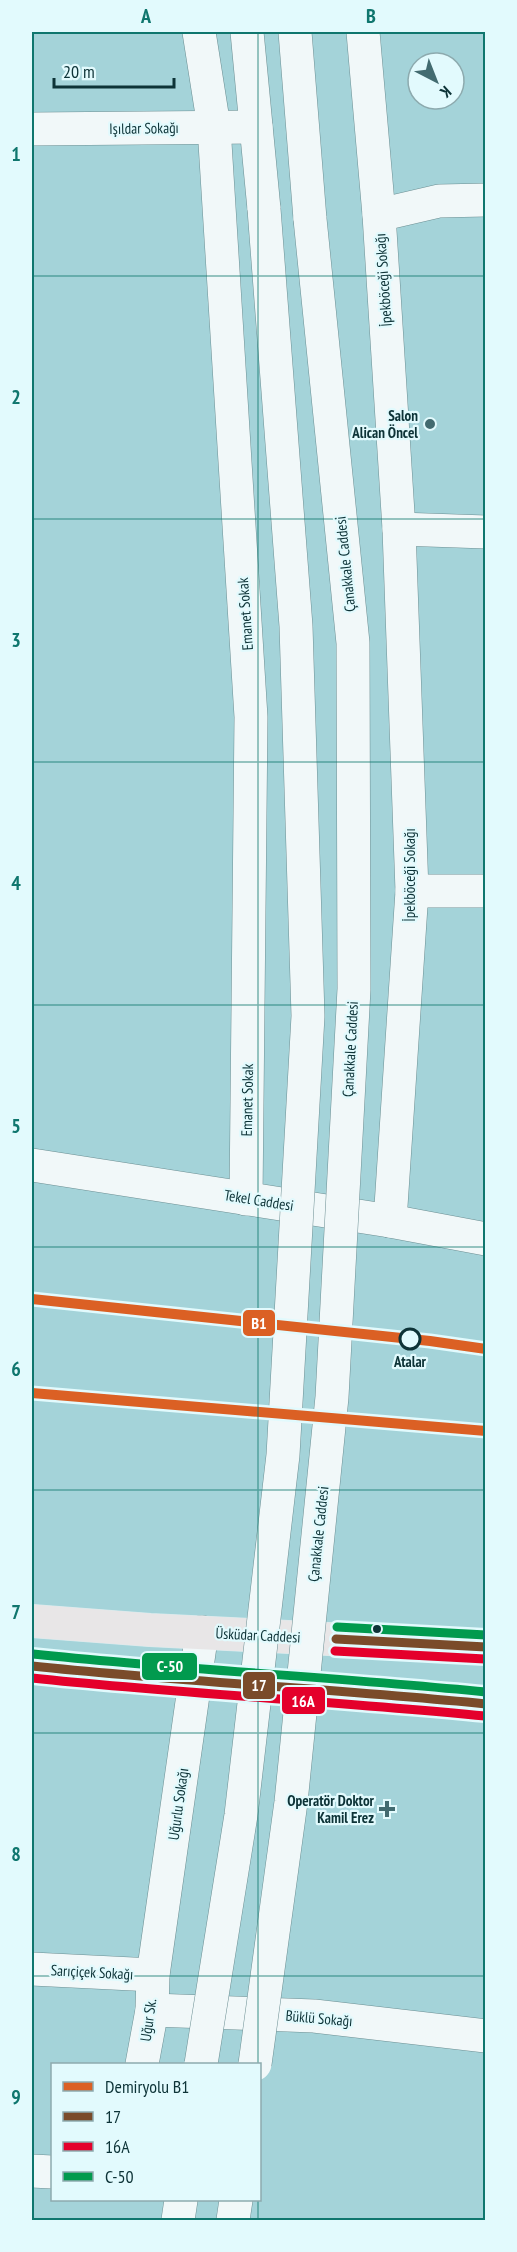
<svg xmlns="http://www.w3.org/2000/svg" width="517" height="2252" font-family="'PT Sans Narrow',sans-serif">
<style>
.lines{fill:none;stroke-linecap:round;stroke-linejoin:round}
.minor-casing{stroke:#6c8f93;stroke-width:34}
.tertiary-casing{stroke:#6c8f93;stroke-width:34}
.secondary-casing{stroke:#6c8f93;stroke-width:34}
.primary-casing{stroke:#d6ebee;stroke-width:34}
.minor{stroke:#f1f8f9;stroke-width:33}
.tertiary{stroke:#f1f8f9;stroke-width:33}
.secondary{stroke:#f1f8f9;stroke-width:33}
.primary{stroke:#e8e6e7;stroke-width:33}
.secondary-bridge-casing{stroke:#6c8f93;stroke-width:34;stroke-linecap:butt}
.secondary-bridge{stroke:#f1f8f9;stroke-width:33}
.bus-1-casing{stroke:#e2fafd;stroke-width:14}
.bus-2-casing{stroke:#e2fafd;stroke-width:14}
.bus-3-casing{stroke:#e2fafd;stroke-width:14}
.bus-1{stroke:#7a4b2a;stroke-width:9}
.bus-2{stroke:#e4002b;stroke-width:9}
.bus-3{stroke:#019a4e;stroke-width:9}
.rail-1-casing{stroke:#e2fafd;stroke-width:15}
.rail-1{stroke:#db6024;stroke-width:10}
.grid{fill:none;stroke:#0f766e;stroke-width:1.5;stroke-opacity:0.55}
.poi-dot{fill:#426b70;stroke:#e2fafd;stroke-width:2}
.stop-dot{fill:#e2fafd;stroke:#0d3337;stroke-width:3}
.bus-dot{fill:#0d3337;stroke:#e2fafd;stroke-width:2}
.labels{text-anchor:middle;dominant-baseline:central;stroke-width:4.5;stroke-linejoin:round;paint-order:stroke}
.street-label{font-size:15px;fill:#0d3337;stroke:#e2fafd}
.poi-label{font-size:15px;font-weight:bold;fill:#0d3337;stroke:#e2fafd;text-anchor:end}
.stop-label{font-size:15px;font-weight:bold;fill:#0d3337;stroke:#e2fafd}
.line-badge{stroke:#e2fafd;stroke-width:2}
.badge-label{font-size:16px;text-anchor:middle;font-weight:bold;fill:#fff}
.neatline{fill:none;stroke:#0f766e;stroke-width:2}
.grid-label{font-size:20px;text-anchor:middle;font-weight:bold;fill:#0f766e}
</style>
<rect width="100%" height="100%" fill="#a4d3d9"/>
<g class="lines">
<defs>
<g id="minor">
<path d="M199 32 214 127 251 717 246 1199"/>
<path d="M363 32 379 215 399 529 412 891 390 1221"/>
<path d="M32 129 256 127"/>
<path d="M399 529 486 532"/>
<path d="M412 891H486"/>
<path d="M32 1969 153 1975"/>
<path d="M152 2010 314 2016 486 2036"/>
<path d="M142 2064 152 2010 153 1975 202 1632"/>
<path d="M32 2171 52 2172"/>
</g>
<g id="tertiary">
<path d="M379 215 439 201 486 200"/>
<path d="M32 1165 390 1221 486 1239"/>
</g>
<g id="secondary">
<path d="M247 32 264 209"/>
<path d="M295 32 310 219"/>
<path d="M178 2220 181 2200"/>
<path d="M233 2220 236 2200"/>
</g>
<g id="primary">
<path d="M32 1621 150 1630 486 1647"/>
<path d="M32 1666C182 1684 335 1687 486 1704"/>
</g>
</defs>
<use href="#minor" class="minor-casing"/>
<use href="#tertiary" class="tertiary-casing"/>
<use href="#secondary" class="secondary-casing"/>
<use href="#primary" class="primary-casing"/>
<use href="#minor" class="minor"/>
<use href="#tertiary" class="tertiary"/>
<use href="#secondary" class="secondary"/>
<use href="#primary" class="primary"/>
<defs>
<g id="secondary-bridge">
<path d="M201 2064 241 1815 283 1455 308 1016 296 626 264 209"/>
<path d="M255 2064 291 1802 332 1397 354 989 353 643 310 219"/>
</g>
</defs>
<use href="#secondary-bridge" class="secondary-bridge-casing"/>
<use href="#secondary-bridge" class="secondary-bridge"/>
<defs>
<g id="bus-1">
<path d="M336 1639 486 1647"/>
<path d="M32 1666C183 1682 335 1689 486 1704"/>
</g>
<g id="bus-2">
<path d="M335 1651 485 1659"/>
<path d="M32 1678C182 1694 334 1701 485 1716"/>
</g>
<g id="bus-3">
<path d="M337 1627 486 1635"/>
<path d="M33 1654C184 1670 335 1677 486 1692"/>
</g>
</defs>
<use href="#bus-1" class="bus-1-casing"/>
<use href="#bus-2" class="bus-2-casing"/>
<use href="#bus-3" class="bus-3-casing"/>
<use href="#bus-1" class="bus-1"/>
<use href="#bus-2" class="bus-2"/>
<use href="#bus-3" class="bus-3"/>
<defs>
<g id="rail-1">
<path d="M32 1299 430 1341 486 1349"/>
<path d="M32 1393 486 1431"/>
</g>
</defs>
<use href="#rail-1" class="rail-1-casing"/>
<use href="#rail-1" class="rail-1"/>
</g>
<path class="grid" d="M258 32V2064M32 276H486M32 519H486M32 762H486M32 1005H486M32 1247H486M32 1490H486M32 1733H486M32 1976H486M258 2200V2220"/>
<g class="poi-dot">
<circle cx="430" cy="424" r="6"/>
<path d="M384 1800h6v6h6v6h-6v6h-6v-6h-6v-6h6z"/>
</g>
<circle class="stop-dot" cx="410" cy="1339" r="10"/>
<circle class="bus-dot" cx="377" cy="1629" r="5"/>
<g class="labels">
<g class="street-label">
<text transform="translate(144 128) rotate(-1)">Işıldar Sokağı</text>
<text transform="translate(383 280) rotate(-94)">İpekböceği Sokağı</text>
<text transform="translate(345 564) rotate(-96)">Çanakkale Caddesi</text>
<text transform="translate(245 614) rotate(-94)">Emanet Sokak</text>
<text transform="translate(409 875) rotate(-90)">İpekböceği Sokağı</text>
<text transform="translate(350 1049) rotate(-87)">Çanakkale Caddesi</text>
<text transform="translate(247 1100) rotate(-89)">Emanet Sokak</text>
<text transform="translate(259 1200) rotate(9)">Tekel Caddesi</text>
<text transform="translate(318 1534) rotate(-84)">Çanakkale Caddesi</text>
<text transform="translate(258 1635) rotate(3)">Üsküdar Caddesi</text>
<text transform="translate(178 1804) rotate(-82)">Uğurlu Sokağı</text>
<text transform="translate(92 1972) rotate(3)">Sarıçiçek Sokağı</text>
<text transform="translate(319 2018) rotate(5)">Büklü Sokağı</text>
<text transform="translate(148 2020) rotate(-82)">Uğur Sk.</text>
</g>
<g class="poi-label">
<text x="418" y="415">Salon<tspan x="418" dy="17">Alican Öncel</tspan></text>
<text x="374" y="1800">Operatör Doktor<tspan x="374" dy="17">Kamil Erez</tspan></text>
</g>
<g class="stop-label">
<text x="410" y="1361">Atalar</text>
</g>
</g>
<g class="line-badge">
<rect x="242" y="1309" width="34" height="28" rx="6" fill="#db6024"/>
<rect x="141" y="1652" width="57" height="29" rx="6" fill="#019a4e"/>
<rect x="242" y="1671" width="34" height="29" rx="6" fill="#7a4b2a"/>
<rect x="281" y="1686" width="45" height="29" rx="6" fill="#e4002b"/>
</g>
<g class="badge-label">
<text x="259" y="1329">B1</text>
<text x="170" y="1672">C-50</text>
<text x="259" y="1691">17</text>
<text x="303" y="1707">16A</text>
</g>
<rect width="517" height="2252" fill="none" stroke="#e2fafd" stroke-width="66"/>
<rect x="51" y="2063" width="210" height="138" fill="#e2fafd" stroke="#8daaae" stroke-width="1.5"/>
<rect x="63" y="2082" width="30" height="9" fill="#db6024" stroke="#8daaae" stroke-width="1.5"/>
<text x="105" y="2093" font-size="18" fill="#0d3337">Demiryolu B1</text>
<rect x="63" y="2112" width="30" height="9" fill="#7a4b2a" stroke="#8daaae" stroke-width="1.5"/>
<text x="105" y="2123" font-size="18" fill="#0d3337">17</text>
<rect x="63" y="2142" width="30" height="9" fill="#e4002b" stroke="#8daaae" stroke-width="1.5"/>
<text x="105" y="2153" font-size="18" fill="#0d3337">16A</text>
<rect x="63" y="2172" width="30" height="9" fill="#019a4e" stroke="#8daaae" stroke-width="1.5"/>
<text x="105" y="2183" font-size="18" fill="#0d3337">C-50</text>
<g transform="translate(436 81) rotate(138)"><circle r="28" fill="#e2fafd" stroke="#8daaae" stroke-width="1.5"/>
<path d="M0-4.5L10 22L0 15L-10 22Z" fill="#426b70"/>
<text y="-9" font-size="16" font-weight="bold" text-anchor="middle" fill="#0d3337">K</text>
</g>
<path d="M54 78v9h120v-9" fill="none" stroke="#0d3337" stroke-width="3"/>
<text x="63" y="78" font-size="18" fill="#0d3337" stroke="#e2fafd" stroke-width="4.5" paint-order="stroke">20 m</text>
<rect x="33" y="33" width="451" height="2186" class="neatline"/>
<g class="grid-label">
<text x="146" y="23">A</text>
<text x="371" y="23">B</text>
<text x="16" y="161">1</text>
<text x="16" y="404">2</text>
<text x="16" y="647">3</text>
<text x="16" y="890">4</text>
<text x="16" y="1133">5</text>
<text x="16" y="1376">6</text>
<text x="16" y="1619">7</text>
<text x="16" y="1861">8</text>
<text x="16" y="2104">9</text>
</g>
</svg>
